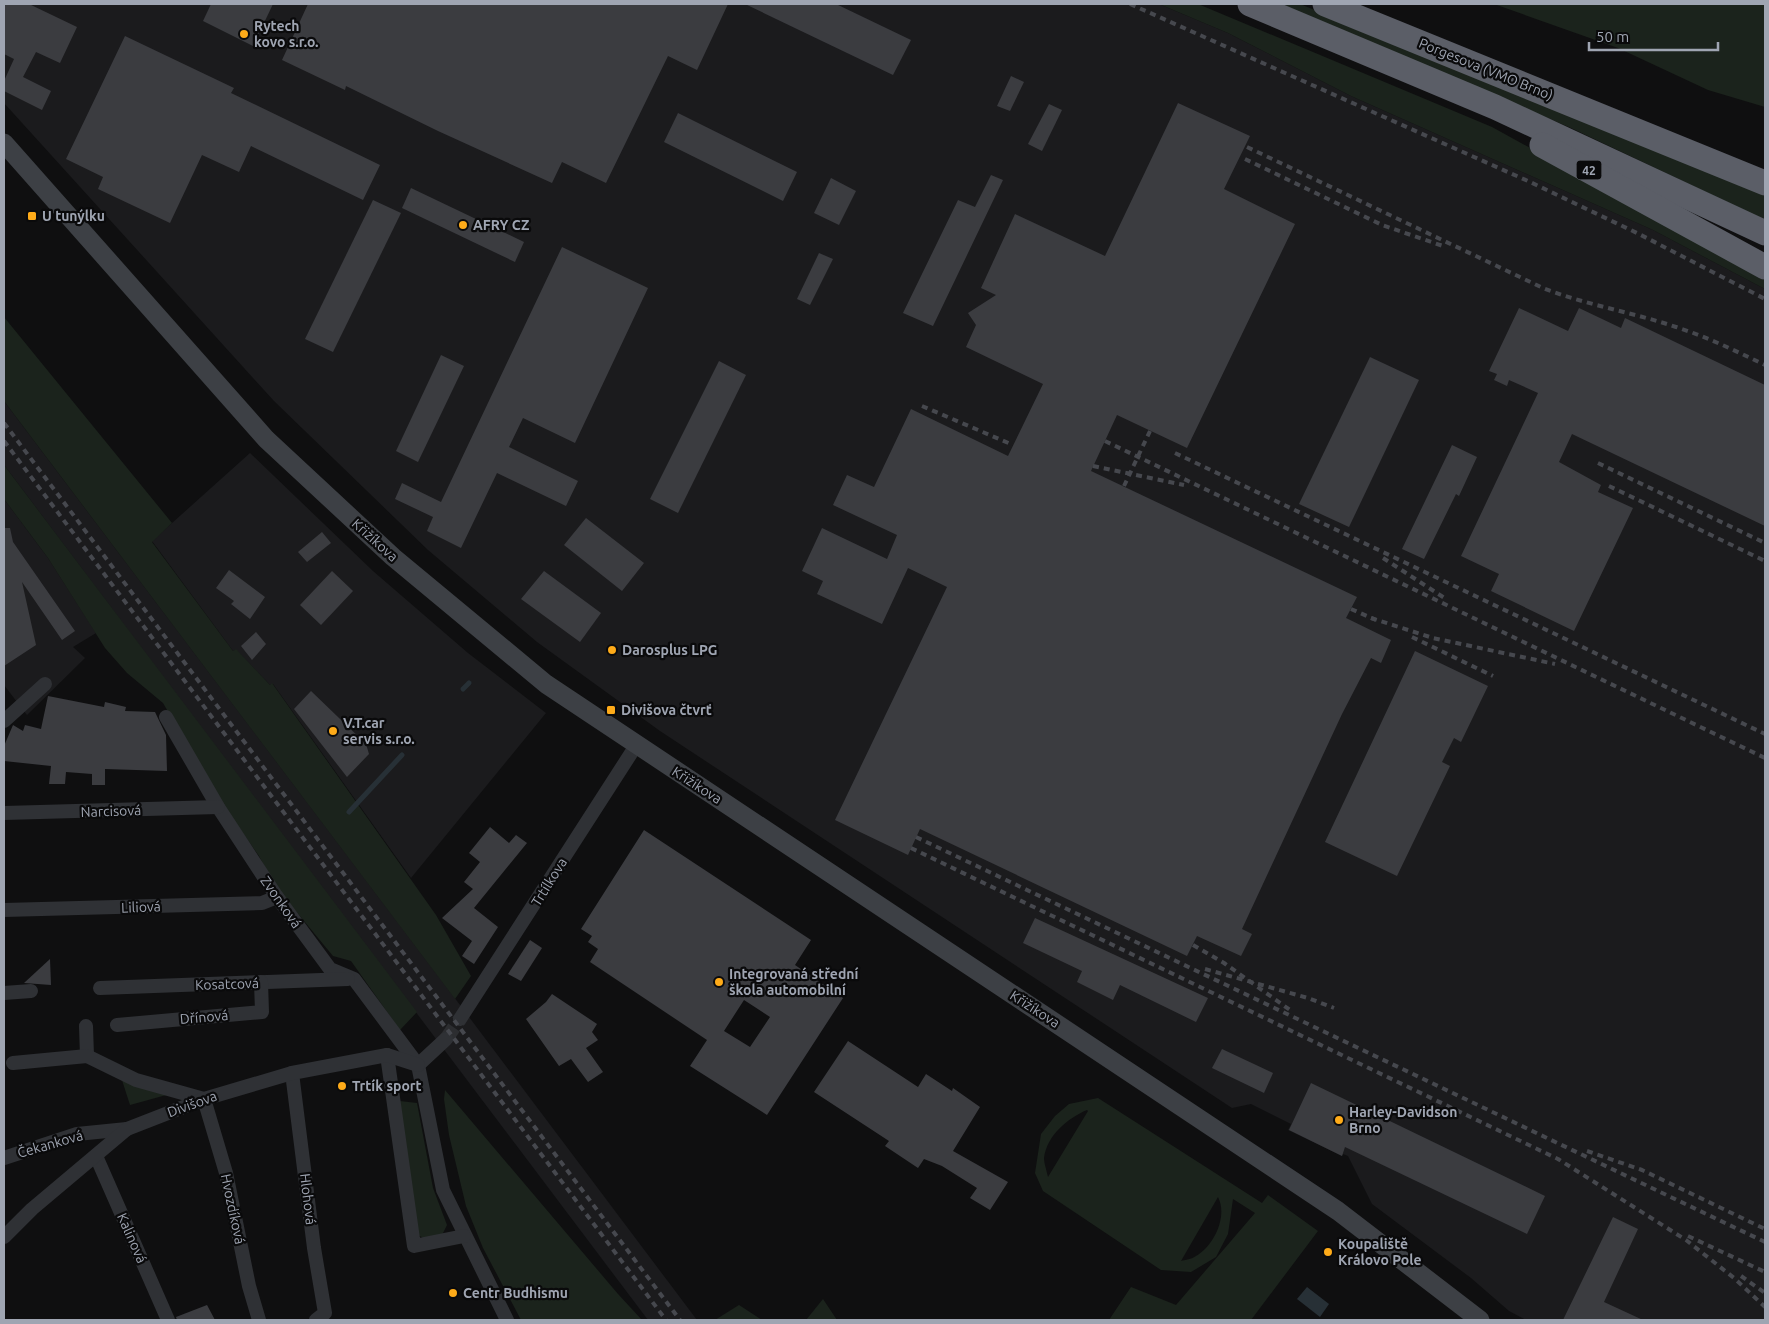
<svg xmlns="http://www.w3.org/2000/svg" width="1769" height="1324" font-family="Ubuntu,sans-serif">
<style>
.built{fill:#1b1b1d}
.green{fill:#1b231c;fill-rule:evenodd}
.water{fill:#273036}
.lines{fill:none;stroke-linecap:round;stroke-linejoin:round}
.stream{stroke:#273036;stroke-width:5}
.building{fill:#3b3c40;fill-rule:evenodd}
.street-tunnel{stroke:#2c2d30;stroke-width:14;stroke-dasharray:14 7;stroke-linecap:butt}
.street{stroke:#2f3135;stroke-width:14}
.secondary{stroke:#3d4045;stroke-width:19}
.highway{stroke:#5b5e67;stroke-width:25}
.rail{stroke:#46484e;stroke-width:4;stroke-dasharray:6 5;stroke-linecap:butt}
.poi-dot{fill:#feab19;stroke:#0a0a0b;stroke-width:2}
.labels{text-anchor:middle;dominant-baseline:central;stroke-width:4.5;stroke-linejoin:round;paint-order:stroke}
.shield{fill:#0a0a0b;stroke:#727680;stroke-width:1}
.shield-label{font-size:12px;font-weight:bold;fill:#9fa5b2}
.poi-label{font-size:14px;font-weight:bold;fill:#9fa5b2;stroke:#0a0a0b;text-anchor:start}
.street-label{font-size:14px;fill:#9fa5b2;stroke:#0a0a0b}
</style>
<rect width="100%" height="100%" fill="#0f0f10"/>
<g class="built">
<path d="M4 4H1159L1228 33 1351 96 1653 230 1765 289V1320H1526L1509 1311 1471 1278 1372 1204 1348 1156 1343 1154 1342 1156 1288 1130 1291 1124 1251 1104 1232 1108 660 731 537 642 428 550 274 401 4 103Z"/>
<path d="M4 401 448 989 697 1320H648L191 714 4 465Z"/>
<path d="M250 453 373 571 468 653 546 713 411 878 273 684 270 685 236 650 233 651 152 541Z"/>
<path d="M4 499 48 558 96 633 73 647 85 658 27 715 4 685Z"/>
</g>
<g class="green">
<path d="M1159 4H1198L1492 127 1765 277V289L1653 230 1351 96 1228 33Z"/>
<path d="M1280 4H1300L1765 194V220L1571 128Z"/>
<path d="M1494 4H1765V107L1708 90 1618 48Z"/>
<path d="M4 317 172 523 152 542 233 651 236 649 270 685 272 683 436 915 471 976 455 999 4 401Z"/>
<path d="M4 465 417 1012 400 1030 351 961 333 956 275 886 259 856 218 798 163 703 127 673 105 648 48 558 4 499Z"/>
<path d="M121 1077 170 1094 130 1105Z"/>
<path d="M445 1090 618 1294 642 1320H521L483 1248 466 1206 449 1135 444 1099Z"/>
<path d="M1098 1098 1262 1203 1268 1195 1318 1231 1251 1320H1109L1131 1287 1176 1305 1255 1213 1233 1199 1228 1234 1216 1257 1191 1272 1161 1270 1043 1191 1035 1173 1041 1134 1055 1116 1069 1104ZM1087 1110 1088 1111 1048 1177C1047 1172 1044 1163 1044 1158 1047 1135 1068 1118 1087 1110ZM1218 1197C1228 1216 1214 1246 1196 1256 1192 1259 1185 1260 1181 1261Z"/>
<path d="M400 1101 417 1103 433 1188 447 1225 442 1235 425 1239 416 1234Z"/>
<path d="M823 1299 837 1320H806Z"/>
<path d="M739 1305 762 1320H715Z"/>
</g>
<path class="water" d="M1307 1287 1329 1304 1320 1317 1297 1299Z"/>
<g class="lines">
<g class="stream">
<path d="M463 689 469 683"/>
<path d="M349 812 402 755"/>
</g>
</g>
<g class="building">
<path d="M4 4H29L77 27 60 63 36 52 23 77 51 91 42 110 4 91V81L14 59 4 54Z"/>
<path d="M211 4H273L253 46 203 21Z"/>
<path d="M308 4H728L697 70 668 56 606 183 562 162 552 183 438 131 346 86 345 90 282 60Z"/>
<path d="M745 4H836L911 40 893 75Z"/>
<path d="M125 36 234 88 231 93 380 165 363 200 251 146 239 172 202 155 170 223 98 189 103 177 66 159Z"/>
<path d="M1011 76 1024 82 1010 111 997 106Z"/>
<path d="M1178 103 1250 136 1224 189 1295 224 1187 448 1117 415 1091 471 1357 597 1346 618 1391 640 1381 663 1371 658 1342 714 1242 929 1252 934 1241 956 1197 936 1187 956 920 829 908 855 835 820 947 587 908 568 882 624 817 594 823 581 802 571 822 528 887 559 897 535 833 505 847 475 874 487 911 409 1008 456 1043 384 966 347 976 325 968 313 996 295 981 288 1015 214 1105 256Z"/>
<path d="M1049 104 1062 110 1042 151 1028 144Z"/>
<path d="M678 113 797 172 783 201 664 142Z"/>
<path d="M991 175 1003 180 933 326 903 313 958 200 975 207Z"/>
<path d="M831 178 856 191 839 225 814 213Z"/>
<path d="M411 188 524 242 515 262 402 208Z"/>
<path d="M373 200 401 213 333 352 305 339Z"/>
<path d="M562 247 648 288 575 443 523 418 509 447 578 481 566 506 497 473 461 548 427 531 433 517 395 499 402 483 441 502Z"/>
<path d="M819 253 833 259 810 305 797 299Z"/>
<path d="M1519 308 1568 331 1579 308 1621 328 1625 318 1765 385V526L1572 434 1559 462 1601 485 1598 492 1633 508 1574 631 1491 591 1499 574 1461 556 1538 393 1509 380 1507 386 1494 380 1497 374 1489 371Z"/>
<path d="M441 355 464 366 418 462 396 451Z"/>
<path d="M1370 357 1419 380 1349 527 1299 504Z"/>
<path d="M719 361 746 375 678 513 650 499Z"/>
<path d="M1452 445 1477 457 1459 496 1456 494 1424 559 1402 549Z"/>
<path d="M586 518 644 563 622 591 564 545Z"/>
<path d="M4 528H10L13 542 75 631 62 640 22 582 36 645 4 666Z"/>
<path d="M322 532 331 543 307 562 298 552Z"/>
<path d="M229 570 265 597 250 619 231 604 234 601 216 588Z"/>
<path d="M332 571 353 591 321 625 300 605Z"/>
<path d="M544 571 601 613 580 642 521 599Z"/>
<path d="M256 632 266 644 252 660 241 646Z"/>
<path d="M1415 651 1488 686 1461 742 1454 738 1442 762 1450 766 1397 876 1325 842Z"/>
<path d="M311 691 366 744 369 754 347 777 294 709Z"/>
<path d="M48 696 104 707 105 702 126 707 125 711 155 712 166 735 167 771 105 769V785H92V774L66 772 65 784H49L51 766 4 761V746L13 725 23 731 25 725 41 729Z"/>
<path d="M490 827 509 843 516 835 527 843 474 908 498 927 474 964 462 956 472 941 442 918 473 889 464 882 480 862 469 853Z"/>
<path d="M644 830 811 940 795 965 843 998 767 1115 690 1066 707 1040 590 962 598 949 588 942 592 936 581 929ZM744 1000 770 1017 750 1047 724 1031Z"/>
<path d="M1035 918 1208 998 1196 1022 1120 985 1113 1000 1077 982 1082 971 1023 943Z"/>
<path d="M530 940 542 948 521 981 508 974Z"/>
<path d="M50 959 51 985 24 983Z"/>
<path d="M552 994 597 1024 592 1032 598 1040 586 1048 603 1072 588 1082 571 1059 559 1066 526 1019 546 1002Z"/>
<path d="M848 1041 918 1087 926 1074 952 1091 953 1088 980 1107 953 1151 1008 1182 990 1210 970 1198 977 1188 942 1166 924 1159 918 1168 885 1146 889 1141 814 1092Z"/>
<path d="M1222 1049 1273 1073 1264 1093 1212 1068Z"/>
<path d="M1311 1083 1545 1196 1527 1234 1345 1147 1342 1156 1289 1130Z"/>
<path d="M1613 1217 1638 1229 1604 1302 1643 1320H1563Z"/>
<path d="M207 1305 215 1320H177L176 1317Z"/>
</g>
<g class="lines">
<path class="street-tunnel" d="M446 1039 460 1019"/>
<g class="street">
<path d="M166 717 218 807 277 897 330 969 354 979 418 1065 443 1190 507 1320"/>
<path d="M4 721 45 684"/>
<path d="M4 813 218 807"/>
<path d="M4 910 262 903 277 897"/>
<path d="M100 988 348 979"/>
<path d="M4 993 31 991"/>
<path d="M460 1019 637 744"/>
<path d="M117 1025 262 1012 261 982"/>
<path d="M86 1026 87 1056"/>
<path d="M387 1055 414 1246 464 1236"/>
<path d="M13 1063 87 1056 136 1080 204 1099 226 1173 249 1286 259 1320"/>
<path d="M418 1065 446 1039"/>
<path d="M292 1073 314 1248 325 1313 316 1320"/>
<path d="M96 1156 168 1320"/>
<path d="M4 1158 77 1134 127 1129"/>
<path d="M4 1237 32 1209 127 1129 204 1099 292 1073 387 1055 418 1065"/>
</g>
<path class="secondary" d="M4 143 266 439 393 557 546 684 1338 1211 1480 1320"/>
<g class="highway">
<path d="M1250 4 1495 107 1765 233"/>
<path d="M1325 4 1765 183"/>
<path d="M1542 145 1765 267"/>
</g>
<g class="rail">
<path d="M1130 4 1528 181 1639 234 1765 299"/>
<path d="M1247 147 1543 288C1586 305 1632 312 1676 327 1707 337 1736 351 1765 365"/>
<path d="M1245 159 1382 225 1443 246"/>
<path d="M922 406 1013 445"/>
<path d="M4 423 680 1320"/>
<path d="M4 441 666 1320"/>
<path d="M1105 441 1765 758"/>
<path d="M1175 453 1765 734"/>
<path d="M1598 463 1765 543"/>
<path d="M1093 466 1184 485"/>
<path d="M1124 486 1150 431"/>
<path d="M1609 486 1765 561"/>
<path d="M1383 558 1446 599"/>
<path d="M1351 609 1376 620"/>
<path d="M1371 618 1433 638 1555 664"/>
<path d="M1412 637 1493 676"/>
<path d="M916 837 1765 1242"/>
<path d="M911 848 1558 1159 1686 1240 1734 1278 1765 1307"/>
<path d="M1193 945 1224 963 1290 1010"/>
<path d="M1205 969 1308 998 1334 1008"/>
<path d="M1587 1151 1642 1170 1765 1229"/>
<path d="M1688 1236 1765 1272"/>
<path d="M1741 1276 1765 1293"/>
</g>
</g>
<g class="poi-dot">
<circle cx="244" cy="34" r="5"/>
<rect x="27" y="211" width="10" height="10" rx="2.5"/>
<circle cx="463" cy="225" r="5"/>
<circle cx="612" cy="650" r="5"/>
<rect x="606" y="705" width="10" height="10" rx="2.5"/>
<circle cx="333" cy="731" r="5"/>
<circle cx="719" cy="982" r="5"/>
<circle cx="342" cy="1086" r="5"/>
<circle cx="1339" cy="1120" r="5"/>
<circle cx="1328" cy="1252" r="5"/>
<circle cx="453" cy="1293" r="5"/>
</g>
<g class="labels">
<rect class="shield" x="1576.5" y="160.5" width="25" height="19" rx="4"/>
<g class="shield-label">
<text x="1589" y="170">42</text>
</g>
<g class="poi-label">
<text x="254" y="26">Rytech<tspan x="254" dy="16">kovo s.r.o.</tspan></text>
<text x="42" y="216">U tunýlku</text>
<text x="473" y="225">AFRY CZ</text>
<text x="622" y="650">Darosplus LPG</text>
<text x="621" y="710">Divišova čtvrť</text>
<text x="343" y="723">V.T.car<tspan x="343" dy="16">servis s.r.o.</tspan></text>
<text x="729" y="974">Integrovaná střední<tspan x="729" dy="16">škola automobilní</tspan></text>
<text x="352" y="1086">Trtík sport</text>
<text x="1349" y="1112">Harley-Davidson<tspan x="1349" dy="16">Brno</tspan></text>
<text x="1338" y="1244">Koupaliště<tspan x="1338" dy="16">Královo Pole</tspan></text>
<text x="463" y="1293">Centr Budhismu</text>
</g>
<g class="street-label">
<text transform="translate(1486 69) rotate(22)">Porgesova (VMO Brno)</text>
<text transform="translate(375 540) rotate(42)">Křižíkova</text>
<text transform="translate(697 785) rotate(33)">Křižíkova</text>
<text transform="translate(111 811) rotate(-2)">Narcisová</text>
<text transform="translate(549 882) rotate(-58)">Trtílkova</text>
<text transform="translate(281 902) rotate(55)">Zvonková</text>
<text transform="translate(141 907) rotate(-2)">Liliová</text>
<text transform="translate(227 984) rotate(-2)">Kosatcová</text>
<text transform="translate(1035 1009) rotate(33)">Křižíkova</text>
<text transform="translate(204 1017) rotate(-5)">Dřínová</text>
<text transform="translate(192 1104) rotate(-20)">Divišova</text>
<text transform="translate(50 1144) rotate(-16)">Čekanková</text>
<text transform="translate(308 1199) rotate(83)">Hlohová</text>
<text transform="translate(233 1209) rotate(78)">Hvozdíková</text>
<text transform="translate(132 1238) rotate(66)">Kalinová</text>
</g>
</g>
<rect width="1769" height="1324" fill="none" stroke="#9fa5b2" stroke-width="10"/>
<path d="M1589 42v8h129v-8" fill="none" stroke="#9fa5b2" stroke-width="2.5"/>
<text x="1596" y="42" font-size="15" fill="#9fa5b2" stroke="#0a0a0b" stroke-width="4" paint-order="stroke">50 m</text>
</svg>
